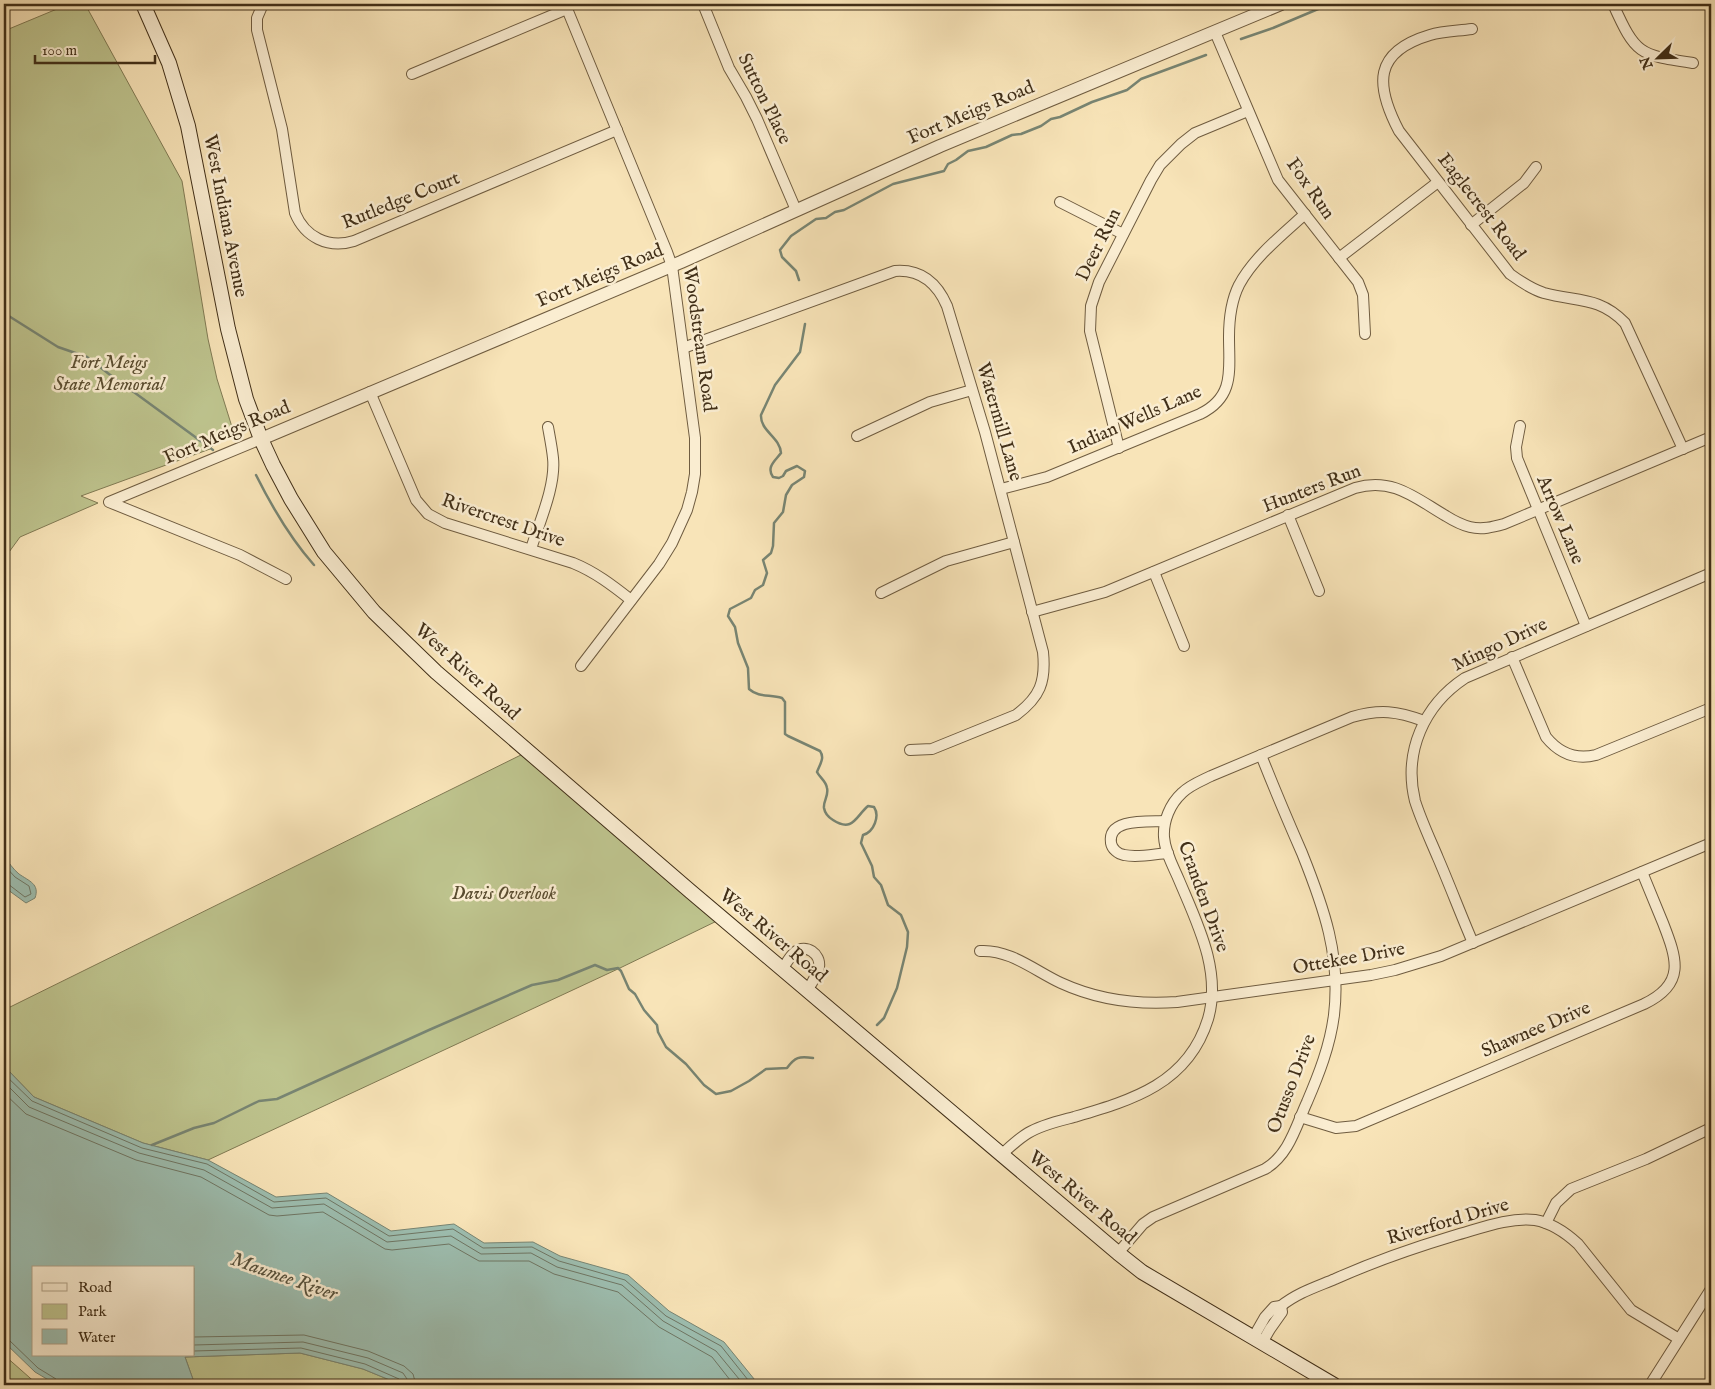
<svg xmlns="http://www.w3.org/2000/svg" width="1715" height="1389" font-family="'IM FELL English',serif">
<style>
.green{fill:#bec48e;stroke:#807a53}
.water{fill:#9dbeb0;stroke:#788573;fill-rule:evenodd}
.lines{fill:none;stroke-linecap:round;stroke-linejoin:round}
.shore{stroke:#6f7664;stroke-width:1}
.stream{stroke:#788573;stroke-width:2.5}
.minor-casing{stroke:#6f5c40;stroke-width:12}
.tertiary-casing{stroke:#6f5c40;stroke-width:14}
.secondary-casing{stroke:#412f18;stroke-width:16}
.minor{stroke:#faedd1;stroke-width:10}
.tertiary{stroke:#faedd1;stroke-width:12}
.secondary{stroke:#faedd1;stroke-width:14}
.labels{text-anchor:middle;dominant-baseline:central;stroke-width:5;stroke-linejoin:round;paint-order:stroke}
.street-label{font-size:19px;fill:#412f18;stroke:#faedd1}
.park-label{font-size:19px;font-style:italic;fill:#5a4d30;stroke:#faedd1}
.water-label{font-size:20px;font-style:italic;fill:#58533e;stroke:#faedd1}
</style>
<rect width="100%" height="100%" fill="#f8e4b8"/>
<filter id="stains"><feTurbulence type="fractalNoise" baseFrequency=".004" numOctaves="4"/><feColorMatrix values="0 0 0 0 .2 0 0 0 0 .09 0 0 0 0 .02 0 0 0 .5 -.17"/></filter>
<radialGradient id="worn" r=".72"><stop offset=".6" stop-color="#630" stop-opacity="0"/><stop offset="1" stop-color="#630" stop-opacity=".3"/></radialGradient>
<g class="green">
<path d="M69 4H85L182 181 208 339 217 379 232 427 210 449 81 496 98 503 20 537 4 559V31Z"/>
<path d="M529 751 723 918 620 968 208 1160 143 1143 34 1097 4 1066V1010Z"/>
<path d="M300 1353 363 1369 402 1385H195L185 1357Z"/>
<path d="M4 1355 38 1385H4Z"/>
</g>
<g class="water">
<path d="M4 855C8 862 13 869 19 874 29 881 40 884 35 898L26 903 4 887Z"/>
<path d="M4 1066 34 1097 143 1143 208 1160 276 1197 327 1193 391 1231 454 1224 484 1243 533 1242 560 1256 628 1275 669 1311 724 1342 759 1385H402L363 1369 300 1353 185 1357 195 1385H57L35 1372 4 1342ZM34 1268H194V1355H34Z"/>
</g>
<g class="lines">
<g class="shore">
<path d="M4 865 15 877 29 886 31 894 25 897 8 884 4 883"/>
<path d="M4 1074 32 1101 142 1148 207 1164 274 1202 326 1198 389 1236 453 1229 483 1248 532 1247 559 1261 625 1280 666 1316 721 1346 752 1385"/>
<path d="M4 1082 29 1107 139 1153 204 1170 272 1208 324 1204 387 1242 451 1236 481 1254 531 1253 557 1267 622 1285 663 1321 716 1351 744 1385"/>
<path d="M4 1093 26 1114 136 1160 201 1177 269 1215 277 1216 323 1212 385 1249 392 1250 449 1244 479 1261H529L554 1274 618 1292 659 1327 712 1357 734 1385"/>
<path d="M194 1337 304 1335 368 1351 404 1366 413 1374 416 1385"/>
<path d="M4 1339 9 1340 38 1368 56 1379 59 1385"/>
<path d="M194 1345 303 1342 368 1358 403 1373 407 1379 408 1385"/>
<path d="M194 1351 301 1348 365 1364 399 1379 402 1385"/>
</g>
<g class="stream">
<path d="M1241 39 1273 28 1330 4"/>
<path d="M799 280 796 271 782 257 780 250 791 236 816 219 826 218 835 212 844 210 893 184 944 171 948 164 956 160 968 151 986 147 1012 135 1021 134 1041 126 1051 119 1060 117 1092 102 1127 90 1141 79 1206 55"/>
<path d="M4 313 58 347 87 357 118 381"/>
<path d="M805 324 800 352 775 385 761 415C760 431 780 437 781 453 775 461 766 467 773 477L779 478 783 476 786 471 797 466 805 471 804 477 792 485 786 495 783 512 774 523 773 546 771 553 763 560 767 573 763 585 755 590 751 598 730 609 728 616 735 627 738 643 748 668 749 689C759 698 770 694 782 698L785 702V734L788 736 820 751C825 758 820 764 817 772 820 778 826 781 827 788 829 796 823 801 824 808 825 814 828 817 833 820 853 833 856 816 868 806L874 807C880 816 874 832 863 835L861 843 872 866 874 877 881 885 888 905 901 915 908 932 907 947 897 988 884 1018 877 1025"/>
<path d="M131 390 213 450"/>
<path d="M256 475C272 507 290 538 314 565"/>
<path d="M152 1145 194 1128 214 1123 259 1101 277 1099 429 1030 532 985 558 980 595 965 607 970 618 968 621 971 629 989 635 994 644 1010 657 1025 658 1032 666 1047 686 1064 704 1085 716 1094 731 1091 749 1081 766 1069 787 1068C795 1057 799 1056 813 1058"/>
</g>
<defs>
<g id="minor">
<path d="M263 4 257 18V30L282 129 295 213C305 237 328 249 354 241L617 130"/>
<path d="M565 4 667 252 672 266 695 438V474L692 492 687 510 672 543 659 564 581 666"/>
<path d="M703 4 729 68 746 97 757 119 796 210"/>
<path d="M1613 4C1636 55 1639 55 1693 63"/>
<path d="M1472 29C1458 31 1443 31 1430 35 1373 52 1375 85 1399 131L1510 274C1521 282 1531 289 1544 293 1576 302 1599 296 1625 323L1683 449"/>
<path d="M1215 32 1278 180 1358 282 1363 295 1365 334"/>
<path d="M412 74 567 9"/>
<path d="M1060 202 1123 234"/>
<path d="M1471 225 1524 183 1536 167"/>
<path d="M1339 258 1438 182"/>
<path d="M683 348 895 271C921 269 937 283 947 306L985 432 1043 652C1046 682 1040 697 1016 715L932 749 910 750"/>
<path d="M370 392 416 500 428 514 445 523 573 563C595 572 612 585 631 600"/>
<path d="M1520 426 1516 447 1517 458 1586 626"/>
<path d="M857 436 930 402 972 390"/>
<path d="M261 439 109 502 240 555 286 579"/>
<path d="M1119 448 1090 331 1091 306 1099 282 1151 180 1160 165 1181 144 1195 133 1248 111"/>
<path d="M1001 489 1047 477 1200 414C1235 397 1229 370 1229 337 1229 319 1231 301 1239 285 1254 257 1282 235 1305 214"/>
<path d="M1288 515 1319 591"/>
<path d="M531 549C539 523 556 486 553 458 552 448 550 438 548 427"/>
<path d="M1154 572 1184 646"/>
<path d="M881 593 946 561 1014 542"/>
<path d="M1032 612 1105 592 1355 488C1393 477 1415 498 1446 516 1454 521 1462 525 1470 527 1482 530 1493 527 1504 524L1711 437"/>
<path d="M1512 657 1546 737C1559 753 1576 760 1596 755L1711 708"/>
<path d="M1165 821C1150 822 1107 817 1111 843 1112 849 1118 854 1124 855 1138 858 1154 854 1168 853"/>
<path d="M1473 943C1461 915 1450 886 1438 858 1430 839 1421 820 1415 801 1403 752 1424 705 1465 678L1711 573"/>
<path d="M980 951C1010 949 1035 971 1061 983 1098 1000 1136 1005 1177 1002L1371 975 1395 970 1441 956 1711 843"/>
<path d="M782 969C786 964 790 956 795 952 806 943 821 954 819 967 817 975 812 983 808 989"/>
<path d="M1300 1117 1336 1128 1356 1126 1644 1004C1686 984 1677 959 1663 923 1656 906 1649 889 1642 872"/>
<path d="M1001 1155C1010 1147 1018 1139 1028 1133 1041 1125 1059 1121 1074 1117 1132 1100 1188 1084 1208 1019 1222 971 1197 923 1179 880 1173 866 1165 852 1164 837 1163 821 1170 804 1182 793 1190 785 1201 781 1211 776L1352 717C1380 709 1397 711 1424 721"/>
<path d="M1546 1223 1556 1203 1571 1189 1646 1159 1711 1128"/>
<path d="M1118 1253 1143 1224 1153 1217 1265 1169C1289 1155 1296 1126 1307 1102 1319 1074 1330 1046 1334 1015 1341 956 1324 908 1302 853 1288 821 1274 788 1261 755"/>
<path d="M1281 1306C1297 1293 1316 1287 1335 1279 1373 1262 1413 1248 1453 1236 1479 1229 1508 1217 1535 1220 1552 1223 1565 1232 1578 1244L1631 1310 1679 1339"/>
<path d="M1253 1338 1265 1317 1274 1307 1281 1306 1282 1312 1270 1329 1262 1343"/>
<path d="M1650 1385 1711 1289"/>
</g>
<path id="tertiary" d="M261 439 681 262 940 146 1281 4"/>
<path id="secondary" d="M143 4 169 63 188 126 228 329 246 399 261 439 273 465 291 499 324 552 374 612 436 672 690 891 1118 1253 1142 1272 1334 1385"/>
</defs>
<use href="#minor" class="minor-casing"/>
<use href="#tertiary" class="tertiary-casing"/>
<use href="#secondary" class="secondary-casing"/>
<use href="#minor" class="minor"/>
<use href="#tertiary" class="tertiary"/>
<use href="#secondary" class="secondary"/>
</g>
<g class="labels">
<g class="street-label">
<text transform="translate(764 99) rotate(64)">Sutton Place</text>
<text transform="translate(971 113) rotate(-23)">Fort Meigs Road</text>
<text transform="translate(1310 189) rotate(55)">Fox Run</text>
<text transform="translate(401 201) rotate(-22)">Rutledge Court</text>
<text transform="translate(1481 207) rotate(52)">Eaglecrest Road</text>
<text transform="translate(225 216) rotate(79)">West Indiana Avenue</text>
<text transform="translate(1099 245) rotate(-64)">Deer Run</text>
<text transform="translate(600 276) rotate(-23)">Fort Meigs Road</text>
<text transform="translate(699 339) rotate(82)">Woodstream Road</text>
<text transform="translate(1135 420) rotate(-24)">Indian Wells Lane</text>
<text transform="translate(999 422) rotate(74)">Watermill Lane</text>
<text transform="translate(227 433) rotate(-23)">Fort Meigs Road</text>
<text transform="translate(1312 489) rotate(-21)">Hunters Run</text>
<text transform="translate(1560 520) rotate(67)">Arrow Lane</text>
<text transform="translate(503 521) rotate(19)">Rivercrest Drive</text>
<text transform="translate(1500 645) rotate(-25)">Mingo Drive</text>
<text transform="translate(467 672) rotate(42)">West River Road</text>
<text transform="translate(1203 897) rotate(70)">Cranden Drive</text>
<text transform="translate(773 936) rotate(40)">West River Road</text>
<text transform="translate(1349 959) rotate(-10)">Ottekee Drive</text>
<text transform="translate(1536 1030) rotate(-23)">Shawnee Drive</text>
<text transform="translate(1292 1084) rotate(-69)">Otusso Drive</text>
<text transform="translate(1082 1198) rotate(40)">West River Road</text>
<text transform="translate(1448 1222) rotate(-16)">Riverford Drive</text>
</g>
<g class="park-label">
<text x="109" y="363">Fort Meigs<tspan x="109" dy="22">State Memorial</tspan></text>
<text x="504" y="894">Davis Overlook</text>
</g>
<g class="water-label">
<text transform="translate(284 1277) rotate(19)">Maumee River</text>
</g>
</g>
<rect width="1715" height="1389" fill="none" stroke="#f8e4b8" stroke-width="20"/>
<rect x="5" y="5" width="1705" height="1379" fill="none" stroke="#412f18" stroke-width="2.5"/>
<rect x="10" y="10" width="1695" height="1369" fill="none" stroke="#412f18"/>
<rect x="32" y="1266" width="162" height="90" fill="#faedd1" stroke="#b0a187"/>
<rect x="42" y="1283" width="25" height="8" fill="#faedd1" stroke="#b0a187"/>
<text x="78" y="1292" font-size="15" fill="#412f18">Road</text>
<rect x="42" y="1304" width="25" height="15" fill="#bec48e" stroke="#b0a187"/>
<text x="78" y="1316" font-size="15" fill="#412f18">Park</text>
<rect x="42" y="1329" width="25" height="15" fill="#9dbeb0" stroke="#b0a187"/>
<text x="78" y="1342" font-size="15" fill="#412f18">Water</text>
<g transform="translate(1658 58) rotate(247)" stroke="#faedd1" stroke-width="4" paint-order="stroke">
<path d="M0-4L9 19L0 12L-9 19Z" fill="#412f18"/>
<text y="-8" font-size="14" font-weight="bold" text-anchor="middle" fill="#412f18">N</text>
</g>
<path d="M35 55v8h120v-8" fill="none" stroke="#412f18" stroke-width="2.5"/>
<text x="42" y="55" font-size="15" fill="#412f18" stroke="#faedd1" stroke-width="4" paint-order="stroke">100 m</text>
<rect width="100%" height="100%" filter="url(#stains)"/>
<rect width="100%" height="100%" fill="url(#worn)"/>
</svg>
